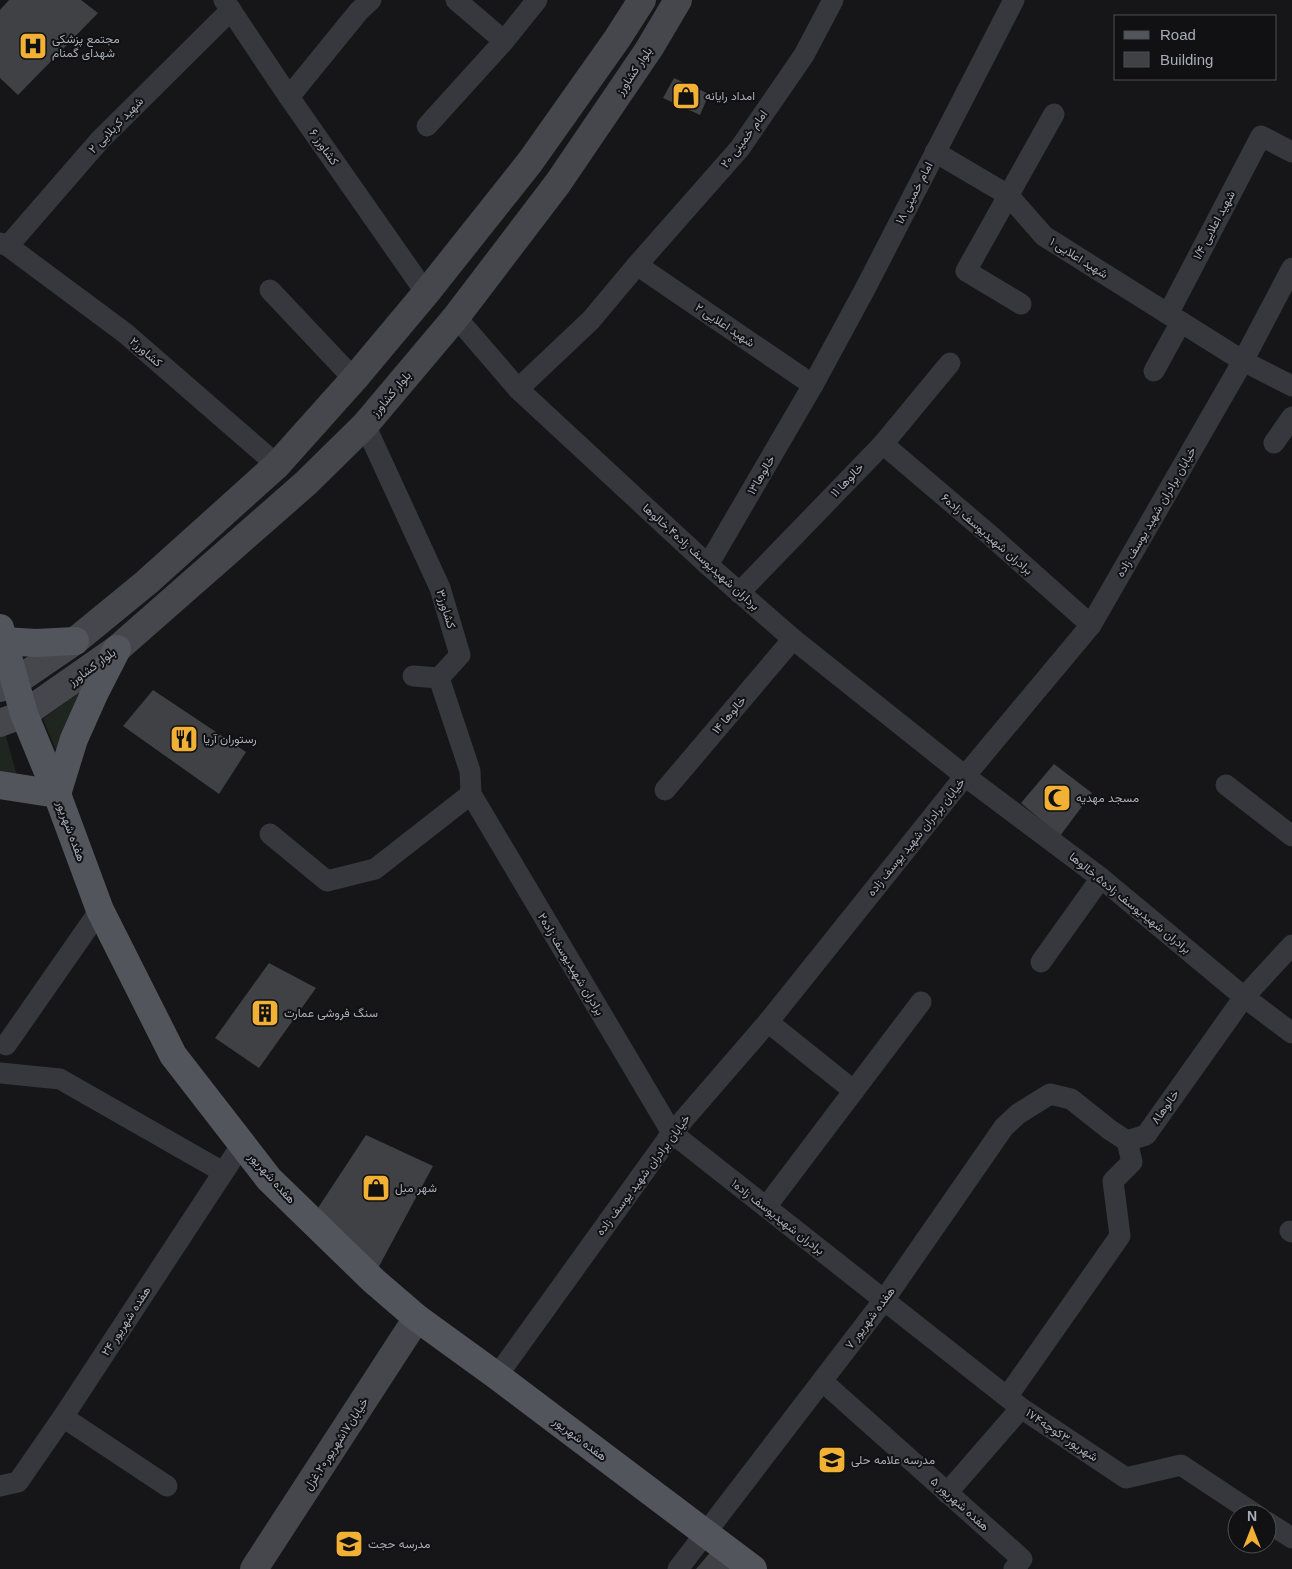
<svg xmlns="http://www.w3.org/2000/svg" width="1292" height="1569" font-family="Arial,Vazirmatn,sans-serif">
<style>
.green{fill:#1e261f}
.building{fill:#404145}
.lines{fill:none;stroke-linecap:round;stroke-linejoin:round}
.street{stroke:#37383d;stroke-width:21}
.secondary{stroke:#45474d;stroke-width:28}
.primary{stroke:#53555c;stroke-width:28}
.labels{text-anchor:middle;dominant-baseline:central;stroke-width:4;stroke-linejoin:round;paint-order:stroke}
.poi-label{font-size:12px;fill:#a8adb8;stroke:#111113;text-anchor:start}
.street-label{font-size:12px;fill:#a8adb8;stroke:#111113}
</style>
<rect width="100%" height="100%" fill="#161618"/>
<g class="green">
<path d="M80 692 56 750 43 719Z"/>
<path d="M5 733 17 776 0 773V736Z"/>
</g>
<g class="building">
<path d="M9 0H81L98 13 18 95 0 78V10Z"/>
<path d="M674 78 709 94 700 115 663 98Z"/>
<path d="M153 690 246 752 219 794 123 726Z"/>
<path d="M1054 764 1092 793 1060 836 1021 803Z"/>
<path d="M269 963 316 988 259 1068 215 1038Z"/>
<path d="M366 1135 433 1166 377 1270 316 1211Z"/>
<path d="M714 1548 742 1569H696Z"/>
</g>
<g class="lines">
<g class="street">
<path d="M224 0 289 97 426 293"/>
<path d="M456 0 504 41"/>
<path d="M289 97 359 11 371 0"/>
<path d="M427 126 504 41 537 0"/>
<path d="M935 152 1008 195 1044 236 1243 361 1292 386"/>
<path d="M0 243 8 246 125 333 277 465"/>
<path d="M8 246 100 140 231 10"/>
<path d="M637 265 813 385"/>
<path d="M270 290 354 379"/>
<path d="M1021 304 966 271 1054 114"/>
<path d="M1168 314 1261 136 1292 152"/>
<path d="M456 317 518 389 708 565 793 639 965 776 1101 878 1244 997 1292 1033"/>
<path d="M1154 371 1181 322"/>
<path d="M518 389 591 320 637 265 740 148 804 55 833 0"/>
<path d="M365 425 440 588 460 655 439 678 470 771 471 794 672 1133 1021 1408 1126 1478 1181 1465 1255 1514"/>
<path d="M1274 443 1292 417"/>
<path d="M883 444 991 536 1091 625"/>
<path d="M708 565 813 385 865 289 1014 0"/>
<path d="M739 593 883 444 950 363"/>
<path d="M413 676 439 678"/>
<path d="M1226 785 1292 836"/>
<path d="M665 790 793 639"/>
<path d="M270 834 327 881 375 869 471 794"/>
<path d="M1041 962 1101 878"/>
<path d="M768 1022 854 1091"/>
<path d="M6 1045 100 910"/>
<path d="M0 1073 60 1079 223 1172"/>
<path d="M766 1207 921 1002"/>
<path d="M1290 1231 1292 1232"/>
<path d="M497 1376 672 1133 768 1022 965 776 1091 625 1243 361 1292 268"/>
<path d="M822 1381 1022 1559 1014 1569"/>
<path d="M1007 1397 1120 1236 1113 1181 1132 1162 1127 1141"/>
<path d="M63 1417 167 1486"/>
<path d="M0 1486 18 1482 63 1417 242 1144"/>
<path d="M947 1493 1021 1408"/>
<path d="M1267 1522 1292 1538"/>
<path d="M678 1569 884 1300 1004 1127 1018 1114 1050 1094 1071 1099 1110 1130 1127 1141 1146 1135 1244 997 1292 945"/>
</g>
<g class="secondary">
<path d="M0 688 15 682 75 641 147 582 277 465 354 379 426 293 530 162 617 39 642 0"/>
<path d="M0 723 24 714 117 649 306 483 365 425 456 317 558 183 649 49 678 0"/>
<path d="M254 1569 417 1318"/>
</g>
<g class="primary">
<path d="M0 628 24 714 57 794 100 910 173 1055 269 1179 374 1281 417 1318 497 1376 753 1569"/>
<path d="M4 641 36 643 75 641"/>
<path d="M0 785 57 794 74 739 95 692 117 649"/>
</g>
</g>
<defs>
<symbol id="hospital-square" viewBox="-11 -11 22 22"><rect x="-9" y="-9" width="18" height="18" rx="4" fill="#f2b134" stroke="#111113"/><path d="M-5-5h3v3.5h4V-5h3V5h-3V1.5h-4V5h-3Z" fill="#111"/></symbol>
<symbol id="shop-square" viewBox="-11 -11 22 22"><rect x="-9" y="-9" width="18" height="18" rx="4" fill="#f2b134" stroke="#111113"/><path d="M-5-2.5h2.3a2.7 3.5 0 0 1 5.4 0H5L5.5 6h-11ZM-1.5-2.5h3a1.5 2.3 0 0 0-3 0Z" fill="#111"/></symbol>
<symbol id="restaurant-square" viewBox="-11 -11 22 22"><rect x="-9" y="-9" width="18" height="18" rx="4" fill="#f2b134" stroke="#111113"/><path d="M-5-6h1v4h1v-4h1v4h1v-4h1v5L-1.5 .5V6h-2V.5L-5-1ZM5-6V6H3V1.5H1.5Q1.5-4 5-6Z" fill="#111"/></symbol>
<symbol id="mosque-square" viewBox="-11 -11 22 22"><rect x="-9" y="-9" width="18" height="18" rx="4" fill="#f2b134" stroke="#111113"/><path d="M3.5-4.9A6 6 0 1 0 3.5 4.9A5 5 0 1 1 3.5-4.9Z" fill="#111"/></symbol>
<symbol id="building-square" viewBox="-11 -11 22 22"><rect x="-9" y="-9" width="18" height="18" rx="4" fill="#f2b134" stroke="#111113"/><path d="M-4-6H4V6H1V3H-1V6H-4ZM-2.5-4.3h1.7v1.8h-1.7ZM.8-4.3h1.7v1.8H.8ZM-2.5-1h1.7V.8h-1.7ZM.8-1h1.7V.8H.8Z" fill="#111"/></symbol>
<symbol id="school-square" viewBox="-11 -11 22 22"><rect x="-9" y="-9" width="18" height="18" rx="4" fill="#f2b134" stroke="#111113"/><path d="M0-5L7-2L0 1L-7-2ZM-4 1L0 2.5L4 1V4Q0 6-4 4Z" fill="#111"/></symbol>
</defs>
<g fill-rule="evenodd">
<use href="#hospital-square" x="17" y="30" width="32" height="32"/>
<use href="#shop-square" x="670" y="80" width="32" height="32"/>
<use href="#restaurant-square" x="168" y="723" width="32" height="32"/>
<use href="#mosque-square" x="1041" y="782" width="32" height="32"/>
<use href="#building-square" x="249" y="997" width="32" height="32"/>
<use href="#shop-square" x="360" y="1172" width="32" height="32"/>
<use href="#school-square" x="816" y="1444" width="32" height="32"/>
<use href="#school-square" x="333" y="1528" width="32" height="32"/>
</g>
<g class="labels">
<g class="poi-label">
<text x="52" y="39">مجتمع پزشکی<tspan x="52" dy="14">شهدای گمنام</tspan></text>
<text x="705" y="96">امداد رایانه</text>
<text x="203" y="739">رستوران آریا</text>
<text x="1076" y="798">مسجد مهدیه</text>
<text x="284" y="1013">سنگ فروشی عمارت</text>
<text x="395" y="1188">شهر مبل</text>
<text x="851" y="1460">مدرسه علامه حلی</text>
<text x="368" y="1544">مدرسه حجت</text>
</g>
<g class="street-label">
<text transform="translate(634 71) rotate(-56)">بلوار کشاورز</text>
<text transform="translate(116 125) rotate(-46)">شهید کربلایی ۲</text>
<text transform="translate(744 139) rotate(-53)">امام خمینی ۲۰</text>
<text transform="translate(324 147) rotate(55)">کشاورز ۶</text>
<text transform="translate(914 193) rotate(-63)">امام خمینی ۱۸</text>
<text transform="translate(1214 225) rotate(-62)">شهید اعلایی ۱/۴</text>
<text transform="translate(1079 258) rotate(32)">شهید اعلایی ۱</text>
<text transform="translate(725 325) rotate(34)">شهید اعلایی ۲</text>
<text transform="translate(146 352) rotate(41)">کشاورز۲</text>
<text transform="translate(391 394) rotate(-50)">بلوار کشاورز</text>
<text transform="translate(761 475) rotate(-60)">خالوها۱۳</text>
<text transform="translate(847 480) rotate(-46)">خالوها ۱۱</text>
<text transform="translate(1156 512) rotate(-60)">خیابان برادران شهید یوسف زاده</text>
<text transform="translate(987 534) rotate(41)">برادران شهیدیوسف زاده۶</text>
<text transform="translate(701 557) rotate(42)">برداران شهیدیوسف زاده۴,خالوها</text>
<text transform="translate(446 609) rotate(73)">کشاورز۳</text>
<text transform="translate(92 667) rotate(-36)">بلوار کشاورز</text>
<text transform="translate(729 715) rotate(-50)">خالوها ۱۴</text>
<text transform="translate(71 831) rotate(70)">هفده شهریور</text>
<text transform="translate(916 837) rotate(-51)">خیابان برادران شهید یوسف زاده</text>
<text transform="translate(1130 903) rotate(39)">برادران شهیدیوسف زاده۵,خالوها</text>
<text transform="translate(571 964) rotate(59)">برادران شهیدیوسف زاده۲</text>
<text transform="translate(1165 1107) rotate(-55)">خالوها۸</text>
<text transform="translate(643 1175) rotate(-53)">خیابان برادران شهید یوسف زاده</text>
<text transform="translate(272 1178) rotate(48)">هفده شهریور</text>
<text transform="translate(778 1217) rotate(38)">برادران شهیدیوسف زاده۱</text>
<text transform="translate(870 1318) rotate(-53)">هفده شهریور ۷</text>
<text transform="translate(126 1321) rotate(-57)">هفده شهریور ۲۴</text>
<text transform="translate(1062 1435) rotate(34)">۱۷شهریور۳کوچه۴</text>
<text transform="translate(580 1439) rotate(37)">هفده شهریور</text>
<text transform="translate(336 1444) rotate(-57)">خیابان۱۷شهریور۲۰,غزل</text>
<text transform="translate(960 1504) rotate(42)">هفده شهریور ۵</text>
</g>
</g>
<rect x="1114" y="15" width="162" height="65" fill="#111113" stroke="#4d4f55"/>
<rect x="1124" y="31" width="25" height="8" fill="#53555c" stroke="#4d4f55"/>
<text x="1160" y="40" font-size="15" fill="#a8adb8">Road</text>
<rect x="1124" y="52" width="25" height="15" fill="#404145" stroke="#4d4f55"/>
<text x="1160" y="65" font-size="15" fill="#a8adb8">Building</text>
<g transform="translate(1252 1529)"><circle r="24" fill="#111113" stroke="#4d4f55"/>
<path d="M0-4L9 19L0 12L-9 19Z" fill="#f2b134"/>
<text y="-8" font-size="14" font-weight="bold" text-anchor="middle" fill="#a8adb8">N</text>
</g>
</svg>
